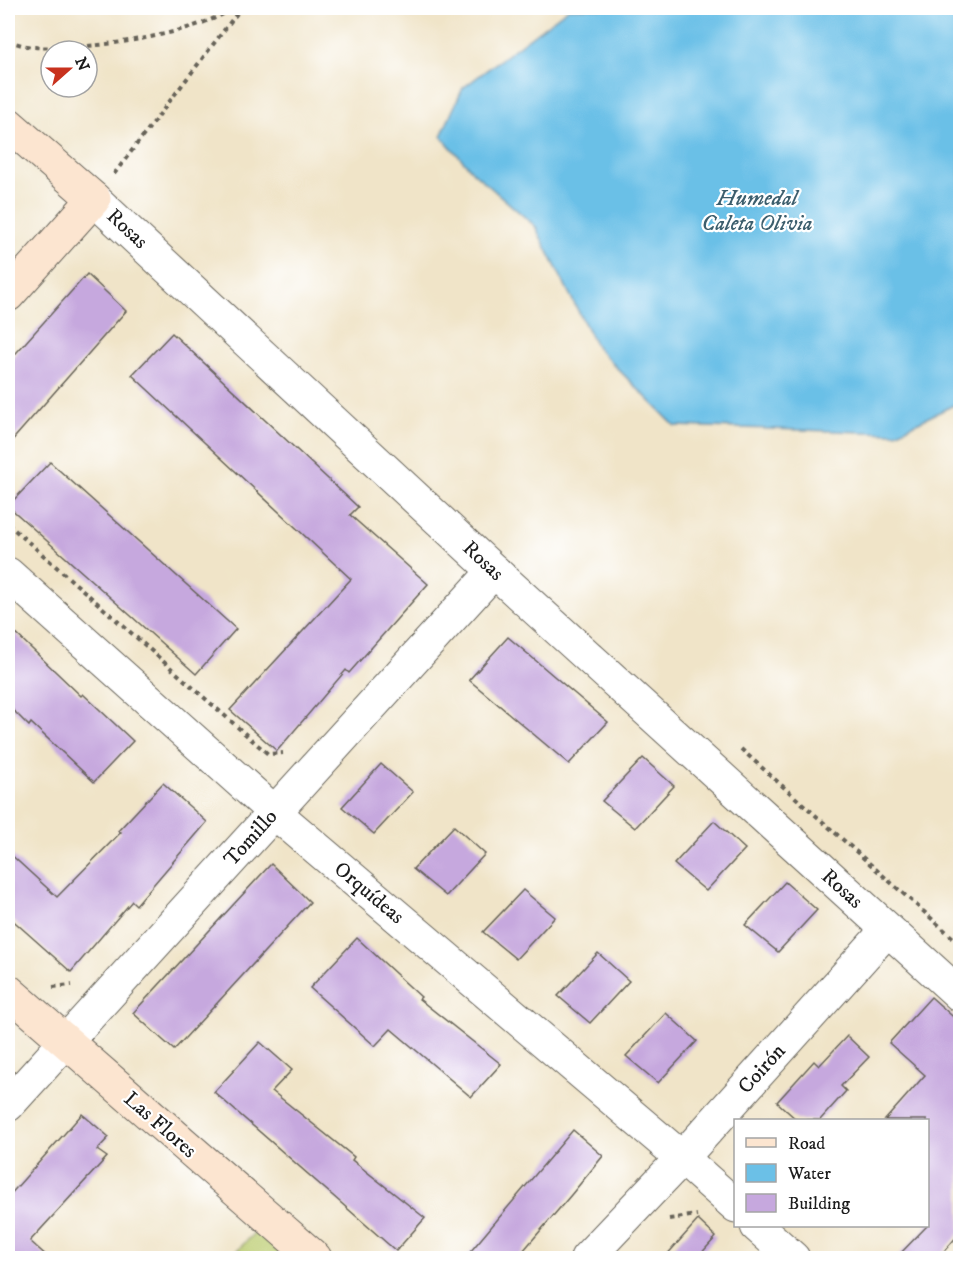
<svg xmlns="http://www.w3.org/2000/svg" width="968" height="1266" font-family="'IM FELL DW Pica',serif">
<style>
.green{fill:#bacb6d;stroke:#6b7444;stroke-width:1.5}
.water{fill:#6bc0e7;stroke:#446e82;stroke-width:1.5}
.building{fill:#c6a8de}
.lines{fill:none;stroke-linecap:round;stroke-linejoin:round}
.street-casing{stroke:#666258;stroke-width:35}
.secondary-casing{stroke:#666258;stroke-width:35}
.path{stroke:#666258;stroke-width:4;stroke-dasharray:4.5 4.5;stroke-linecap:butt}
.street{stroke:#fff;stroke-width:33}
.secondary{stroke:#fce5d0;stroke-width:33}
.labels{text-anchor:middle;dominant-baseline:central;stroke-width:4.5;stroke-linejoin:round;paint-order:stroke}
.street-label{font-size:21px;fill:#1c1c1c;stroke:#fff}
.water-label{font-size:22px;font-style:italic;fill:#3c5e6d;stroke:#fff}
</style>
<rect width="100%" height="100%" fill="#fff"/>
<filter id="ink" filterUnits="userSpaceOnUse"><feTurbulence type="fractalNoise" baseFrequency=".0167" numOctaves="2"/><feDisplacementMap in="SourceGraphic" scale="12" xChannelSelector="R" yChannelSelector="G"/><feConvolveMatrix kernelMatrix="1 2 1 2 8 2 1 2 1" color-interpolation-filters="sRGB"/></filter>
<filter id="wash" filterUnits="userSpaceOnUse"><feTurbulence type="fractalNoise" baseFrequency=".008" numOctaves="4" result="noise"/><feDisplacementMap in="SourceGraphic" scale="24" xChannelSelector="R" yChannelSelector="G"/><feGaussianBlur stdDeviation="1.35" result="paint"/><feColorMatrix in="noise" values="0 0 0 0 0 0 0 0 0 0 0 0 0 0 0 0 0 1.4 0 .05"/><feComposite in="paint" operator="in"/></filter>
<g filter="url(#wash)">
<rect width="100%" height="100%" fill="#f0e4c8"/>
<path class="green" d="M257 1230 288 1258H230Z"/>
<path class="water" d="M569 8H960V402L896 433 675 426 597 348 535 226 474 173 441 136 463 88Z"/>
<g id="blocks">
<g class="building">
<path d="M87 274 126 311 8 445V362Z"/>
<path d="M172 333 358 507 350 515 428 584 349 673 346 670 277 751 230 710 351 579 132 375Z"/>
<path d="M50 462 236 629 196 674 8 506Z"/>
<path d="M8 626 81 696 83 694 133 741 94 782 31 723 29 726 8 705Z"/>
<path d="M508 637 608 722 569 764 469 680Z"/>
<path d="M643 758 674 786 635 828 602 801Z"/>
<path d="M381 764 413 792 374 834 342 807Z"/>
<path d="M163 783 207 822 136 905 132 901 71 972 8 916V852L57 897 121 832 118 831Z"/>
<path d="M714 821 745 849 706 891 674 864Z"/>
<path d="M454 826 485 854 446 896 413 869Z"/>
<path d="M271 864 310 902 174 1050 133 1013Z"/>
<path d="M785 882 817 910 778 952 745 925Z"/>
<path d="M523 890 555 917 516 959 483 932Z"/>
<path d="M357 938 421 997 419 999 501 1064 471 1097 391 1029 375 1046 310 988Z"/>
<path d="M598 953 629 981 590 1023 558 996Z"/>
<path d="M931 997 960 1023V1233L938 1258H896L927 1226V1120H885L925 1075 889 1043Z"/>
<path d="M666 1013 697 1041 658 1083 626 1056Z"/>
<path d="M847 1036 869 1057 841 1086 846 1091 820 1120H797L777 1102 814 1061 819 1066Z"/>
<path d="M260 1042 292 1070 272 1091 354 1157 352 1160 425 1218 396 1251 214 1092Z"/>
<path d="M82 1114 109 1137 97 1150 107 1157 30 1241 49 1258H8V1197Z"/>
<path d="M573 1130 603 1156 571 1195 517 1258H465Z"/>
<path d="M698 1220 716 1237 697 1258H664Z"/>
</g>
</g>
</g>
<g filter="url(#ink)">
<use href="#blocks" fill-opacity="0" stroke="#666258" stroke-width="1.5"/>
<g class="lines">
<defs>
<g id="street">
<path d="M94 199 494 571 960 995"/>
<path d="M8 574 274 812 682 1158 736 1206"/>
<path d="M8 1105 494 571"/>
<path d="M757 1226 793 1258"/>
<path d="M587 1258 682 1158 887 930"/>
</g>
<g id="secondary">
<path d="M8 124 94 199 8 295"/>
<path d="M8 991 315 1258"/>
</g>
</defs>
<use href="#street" class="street-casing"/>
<use href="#secondary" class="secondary-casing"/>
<g class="path">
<path d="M8 41C16 43 26 47 35 47 84 51 193 36 233 8"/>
<path d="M114 174 241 8"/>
<path d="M8 524 268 754 283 753"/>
<path d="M741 749 960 944"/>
<path d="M53 987 72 985"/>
<path d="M669 1219 697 1215"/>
</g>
<use href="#street" class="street"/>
<use href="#secondary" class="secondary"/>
</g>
</g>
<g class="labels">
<g class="street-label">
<text transform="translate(127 229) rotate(43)">Rosas</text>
<text transform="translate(483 561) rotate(43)">Rosas</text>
<text transform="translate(251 838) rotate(-48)">Tomillo</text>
<text transform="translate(842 889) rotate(42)">Rosas</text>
<text transform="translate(369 893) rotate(40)">Orquídeas</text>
<text transform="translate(762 1069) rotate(-48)">Coirón</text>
<text transform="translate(160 1125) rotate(41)">Las Flores</text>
</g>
<g class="water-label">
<text x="757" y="198">Humedal<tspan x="757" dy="25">Caleta Olivia</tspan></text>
</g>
</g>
<rect width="968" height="1266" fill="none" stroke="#fff" stroke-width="30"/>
<rect x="734" y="1119" width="195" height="108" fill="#ffffff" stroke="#a4a4a4" stroke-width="1.5"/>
<rect x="746" y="1138" width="30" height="9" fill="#fce5d0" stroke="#a4a4a4" stroke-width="1.5"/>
<text x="788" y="1149" font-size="18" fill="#1c1c1c">Road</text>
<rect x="746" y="1164" width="30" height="18" fill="#6bc0e7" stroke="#a4a4a4" stroke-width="1.5"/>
<text x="788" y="1179" font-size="18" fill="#1c1c1c">Water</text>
<rect x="746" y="1194" width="30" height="18" fill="#c6a8de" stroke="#a4a4a4" stroke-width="1.5"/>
<text x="788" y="1209" font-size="18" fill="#1c1c1c">Building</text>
<g transform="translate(69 69) rotate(69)"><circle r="28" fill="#ffffff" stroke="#a4a4a4" stroke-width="1.5"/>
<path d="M0-4.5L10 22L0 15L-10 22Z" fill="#c8321e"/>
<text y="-9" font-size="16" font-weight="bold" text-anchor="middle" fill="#1c1c1c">N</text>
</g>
</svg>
